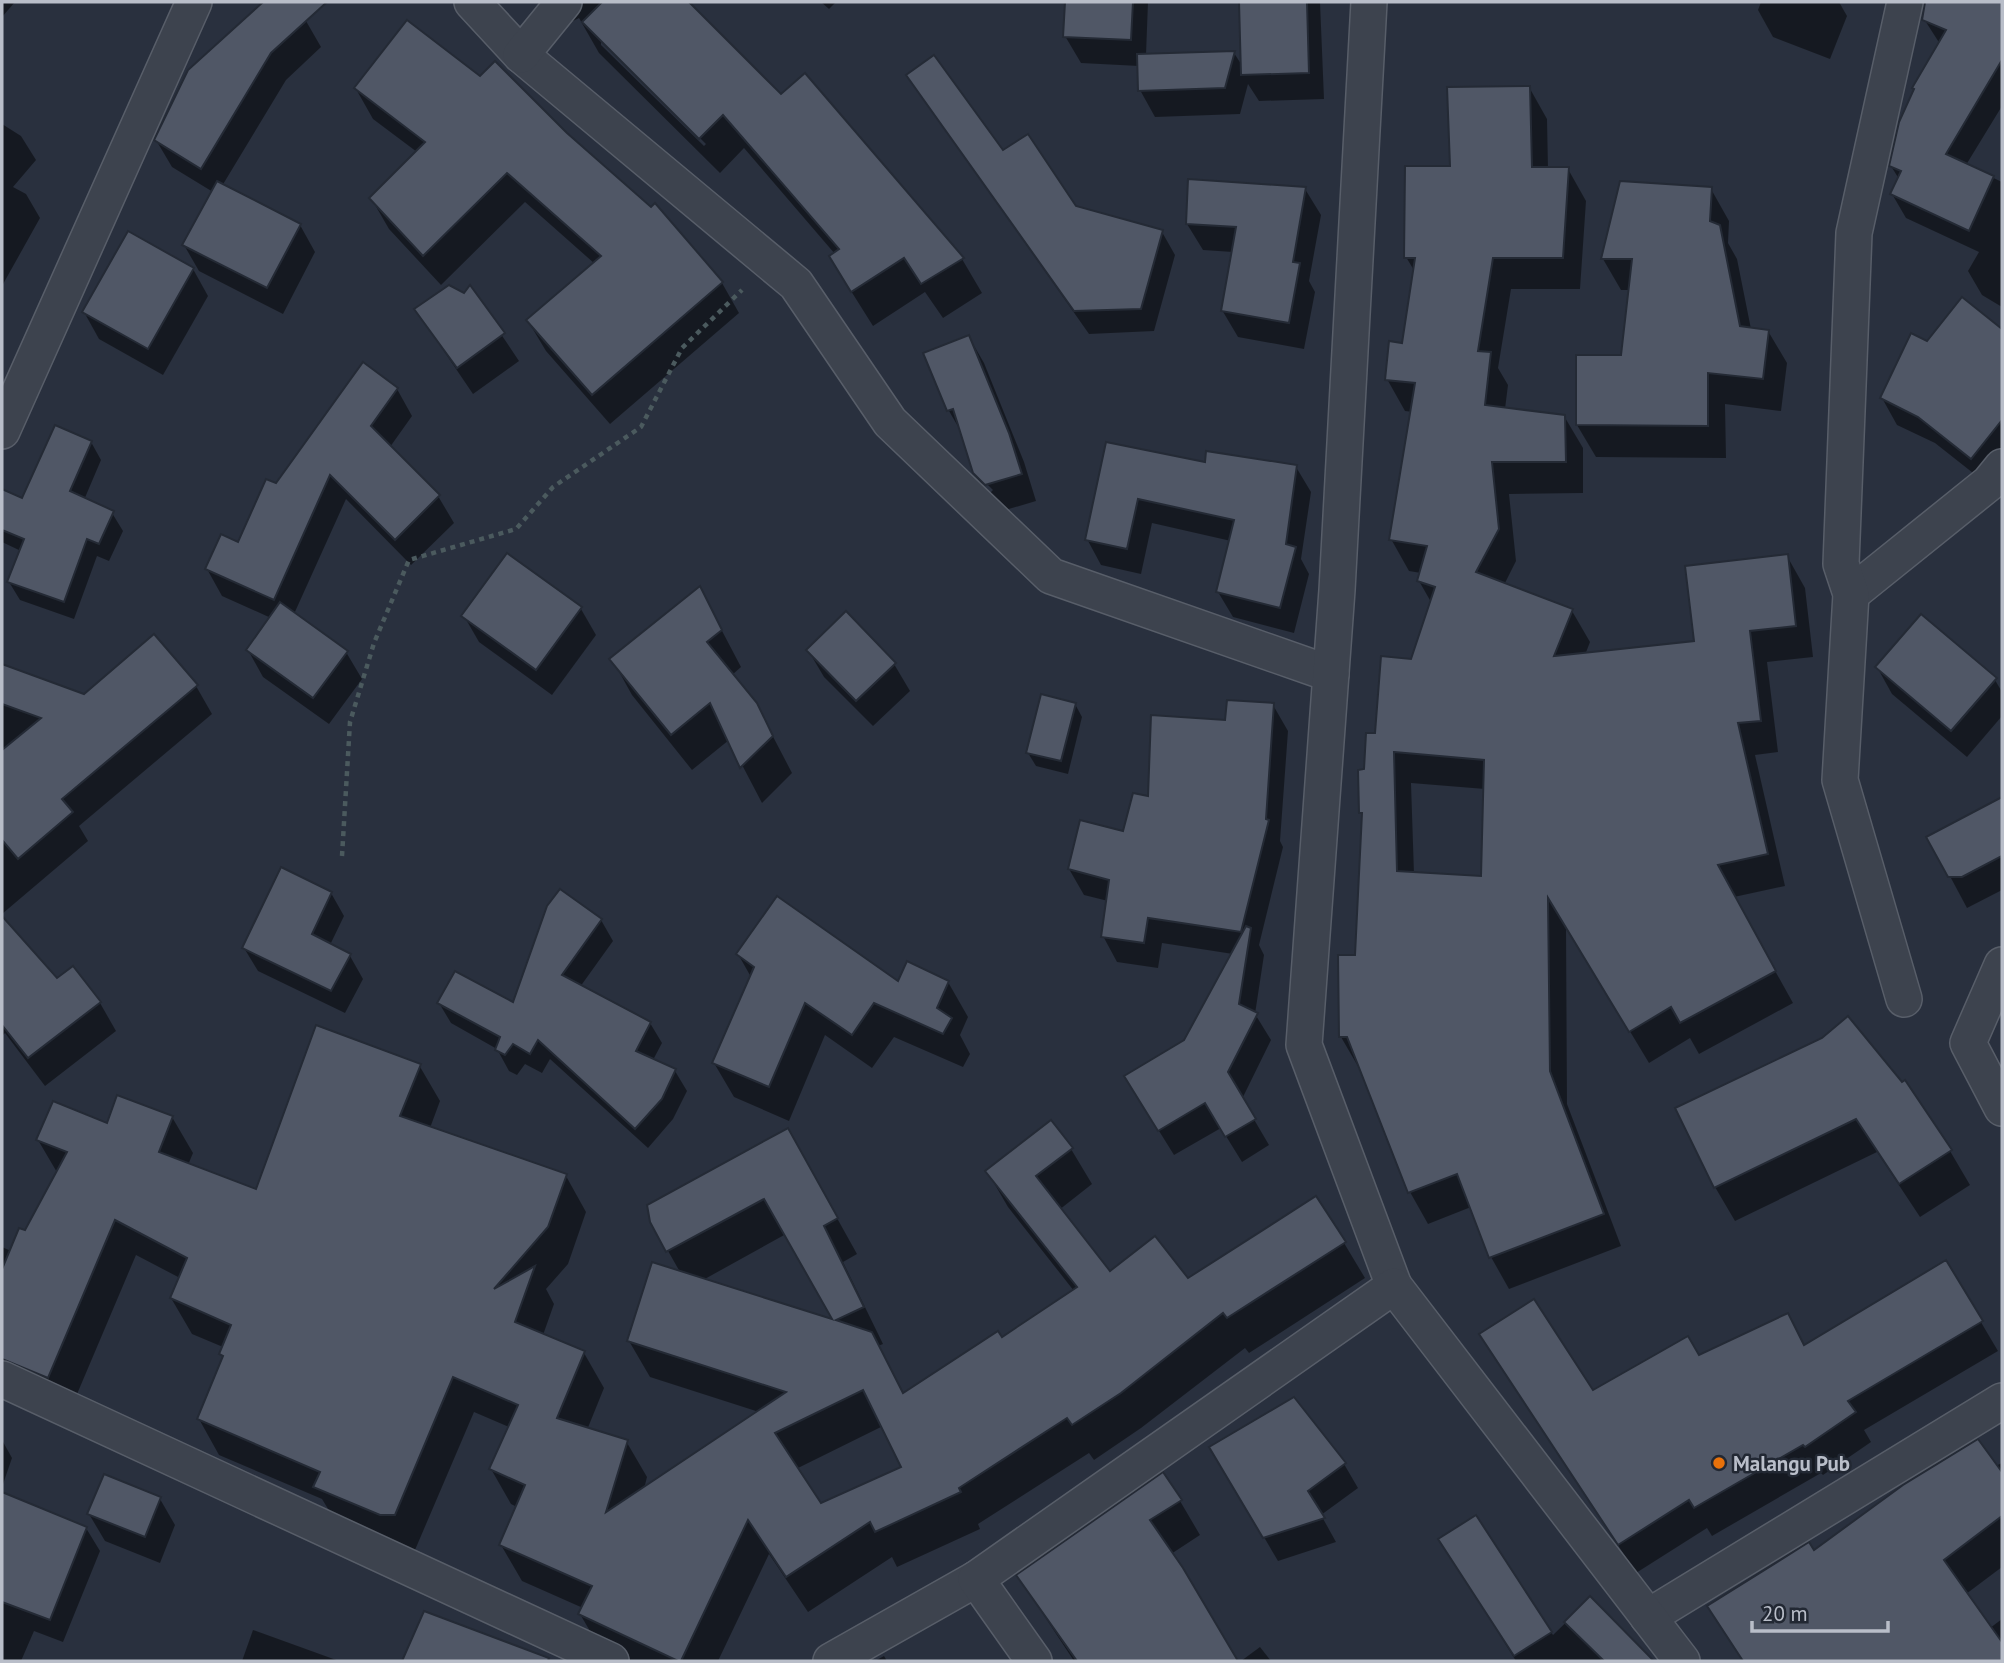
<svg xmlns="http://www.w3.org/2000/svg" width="2004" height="1663" font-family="'PT Sans',sans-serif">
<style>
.shadow{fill:#0007;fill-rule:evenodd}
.building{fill:#505766;stroke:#242a35;stroke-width:2;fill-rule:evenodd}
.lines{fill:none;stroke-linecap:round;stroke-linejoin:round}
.minor-casing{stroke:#585e69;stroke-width:38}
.path{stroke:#4b5a5e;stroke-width:4.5;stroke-dasharray:5 5;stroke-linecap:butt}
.minor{stroke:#3d434e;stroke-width:35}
.food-dot{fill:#e8710a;stroke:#222833;stroke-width:2.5}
.labels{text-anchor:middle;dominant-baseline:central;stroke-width:5;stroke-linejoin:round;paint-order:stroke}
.poi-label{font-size:21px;font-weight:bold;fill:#b9bec9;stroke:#222833;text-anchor:start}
</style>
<rect width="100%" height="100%" fill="#29303e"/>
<g class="shadow">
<path d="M2 2H15L2 17Z"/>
<path d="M265 2H289L306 21 321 47 286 80 222 186 300 225 315 252 283 314 199 271 184 245 213 192 172 167 156 140 190 71Z"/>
<path d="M543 2H689L781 96 962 259 982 293 943 318 925 292 873 326 851 291 835 254 744 148 720 173 599 53 579 18 569 23ZM601 40 706 144 704 146 601 45Z"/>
<path d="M821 2H836L829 9Z"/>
<path d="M1067 2H1148L1146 55 1234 53 1243 67 1241 2H1320L1324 99 1259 101 1248 84 1240 114 1155 117 1140 90 1139 66 1081 63 1065 36Z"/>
<path d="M1761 2H1839L1847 16 1830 59 1773 37 1758 10Z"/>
<path d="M1926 2H1990L2002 7V106L1966 165 2002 182V307L1982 295 1968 271 1979 252 1906 218 1892 194 1899 179 1891 166 1940 44 1924 19Z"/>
<path d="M908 76 1075 207 1162 232 1175 255 1154 331 1089 334Z"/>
<path d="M1529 87 1547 119 1548 169H1568L1586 201 1580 289H1511L1498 368 1508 385 1505 409 1564 416 1583 448V493L1509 494 1516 561 1504 585 1572 611 1590 642 1585 655 1696 643 1787 556 1805 588 1813 657 1767 662 1778 752 1755 755 1785 886 1734 897 1793 1003 1699 1054 1690 1038 1649 1063 1566 925 1567 1104 1621 1246 1509 1289 1491 1257 1471 1207 1428 1224 1410 1192 1359 1068 1341 1037 1357 957 1363 818 1361 813 1366 771 1376 735 1412 660 1431 602 1419 581 1421 573 1409 571 1391 539 1413 412 1405 411 1387 379 1404 345 1415 272 1406 257 1451 168ZM1411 783 1485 789 1483 878 1414 874Z"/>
<path d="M356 89 722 283 739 313 610 424 546 351 528 321 595 264 525 202 441 285 389 229 371 198 417 152 373 119Z"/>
<path d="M2 124 21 136 36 160 13 187 26 194 40 218 2 286Z"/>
<path d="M1305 189 1321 215 1309 281 1315 292 1304 349 1238 337 1222 310 1233 252 1203 250 1187 224Z"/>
<path d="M1711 189 1729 221 1728 243 1737 259 1751 329 1768 331 1787 363 1781 411 1725 404 1726 458 1596 457 1577 425 1622 357 1630 290H1621L1603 259Z"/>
<path d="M193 269 208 296 163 375 99 339 84 312Z"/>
<path d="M470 288 519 361 473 394 416 310 465 295Z"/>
<path d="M1962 299 2002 331V465L1987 484 1935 443 1897 425 1882 398Z"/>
<path d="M969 337 984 363 1024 462 1036 501 1002 511 990 500 974 472 963 435 949 411 926 354ZM982 479 993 490 990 493 982 484Z"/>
<path d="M397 389 412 416 390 447 438 496 454 523 411 565 346 499 294 614 346 652 362 679 329 724 263 677 248 650 271 618 222 596 207 569 239 544 276 485Z"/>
<path d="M91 442 101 460 84 500 112 513 123 531 109 561 97 556 74 619 20 600 9 582 21 551 2 542V493L23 500Z"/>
<path d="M1108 444 1206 464 1296 467 1311 492 1301 559 1309 574 1294 633 1233 617 1218 592 1231 541 1152 523 1141 574 1101 565 1087 539Z"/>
<path d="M700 589 741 667 732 675 756 704 792 773 762 803 729 740 692 770 632 695 612 659Z"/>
<path d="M581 609 596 635 552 695 479 642 464 616Z"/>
<path d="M808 650 894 664 910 691 873 726 824 677Z"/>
<path d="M2 666 84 696 196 686 212 714 79 826 88 841 2 914Z"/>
<path d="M1877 667 1995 680 2002 692V716L1967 757 1892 694Z"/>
<path d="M1075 704 1082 717 1068 774 1036 766 1028 753Z"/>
<path d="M1273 705 1288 731 1280 841 1283 847 1259 945 1264 955 1255 1014 1271 1040 1242 1099 1269 1145 1242 1162 1221 1128 1174 1155 1141 1102 1186 1041 1233 954 1162 943 1158 968 1117 962 1103 936 1108 901 1084 895 1069 869 1125 833 1149 799 1227 721Z"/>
<path d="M2002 799V890L1967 908 1929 837Z"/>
<path d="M560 891 601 920 613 941 580 987 650 1023 662 1043 653 1060 675 1071 687 1091 673 1119 648 1148 550 1059 542 1073 525 1064 517 1075 509 1071 497 1049 451 1023 439 1003 514 1005Z"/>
<path d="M331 893 344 916 330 945 350 956 363 979 345 1013 258 971 244 948Z"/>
<path d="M2 919 57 981 72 969 100 1003 116 1031 45 1086 5 1033 2 1036Z"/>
<path d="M738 954 899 983 948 982 968 1017 960 1035 970 1054 963 1067 894 1037 872 1068 825 1035 789 1121 734 1097 714 1063 751 977Z"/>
<path d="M1823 1039 1950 1151 1970 1185 1920 1217 1877 1152 1735 1221 1715 1187Z"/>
<path d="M419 1065 440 1101 430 1128 566 1176 586 1212 568 1264 546 1289 554 1304 543 1335 584 1353 604 1388 587 1430 626 1441 647 1477 644 1489 759 1412 650 1377 629 1341 680 1272 651 1221 808 1166 857 1254 843 1262 883 1344 878 1346 904 1394 1001 1339 1074 1291 1008 1207 987 1171 1071 1149 1092 1184 1059 1210 1110 1273 1188 1280 1344 1243 1365 1278 1249 1353 1245 1348 1141 1428 1094 1460 1089 1453 978 1524 980 1529 897 1567 892 1557 808 1612 769 1554 718 1661H624L601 1650 580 1614 583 1608 522 1581 501 1545 517 1507 511 1504 491 1469 509 1427 474 1412 415 1550H402L336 1522 322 1499 219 1455 199 1419 224 1359 221 1354 223 1347 192 1334 171 1298 180 1278 136 1255 69 1413 2 1390V1247L11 1251 26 1232 58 1174 38 1140 108 1125 172 1117 193 1153 188 1165 257 1191ZM786 1234 836 1322 703 1280ZM883 1426 903 1468 820 1505 796 1469Z"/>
<path d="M1946 1263 1998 1351 1864 1430 1871 1442 1823 1475 1821 1473 1712 1536 1707 1528 1636 1573 1481 1334 1592 1392 1698 1357 1787 1315 1805 1346Z"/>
<path d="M2 1440 12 1458 2 1487Z"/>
<path d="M1211 1447 1344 1464 1358 1488 1321 1515 1336 1542 1278 1561Z"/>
<path d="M2002 1463V1567L1966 1594 1990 1628 2002 1619V1661H1743L1709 1606 1813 1552Z"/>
<path d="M10 1497 86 1528 100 1551 63 1642 34 1631 21 1661H2V1518Z"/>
<path d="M160 1499 175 1525 160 1563 105 1541 89 1514Z"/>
<path d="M1180 1501 1200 1535 1171 1554 1236 1661H1074L1018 1576Z"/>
<path d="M1476 1517 1553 1635 1590 1599 1652 1661H1516L1440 1540Z"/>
<path d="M425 1613 509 1651 515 1661H403Z"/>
<path d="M253 1630 339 1661H242Z"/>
<path d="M1260 1647 1271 1661H1241Z"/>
<path d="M884 1656 887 1661H875Z"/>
</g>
<g class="building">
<path d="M263 2H327L271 53 201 169 154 140 188 70Z"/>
<path d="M602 2H689L781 94 805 73 964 258 921 284 904 258 851 292 829 256 839 249 723 115 699 139 582 22Z"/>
<path d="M1065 2H1133L1131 40 1063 37Z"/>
<path d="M1239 2H1307L1309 73 1241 75Z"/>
<path d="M1925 2H2002V60L1946 154 1994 176 1969 231 1890 194 1901 171 1889 166 1899 122 1914 89 1912 88 1946 30 1922 20Z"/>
<path d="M407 20 480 76 495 61 567 133 651 207 655 203 723 282 592 395 526 320 601 256 507 173 423 256 369 198 425 142 354 88Z"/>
<path d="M1235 51 1225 88 1138 91 1137 54Z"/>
<path d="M934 55 1003 150 1028 134 1076 206 1163 230 1141 309 1074 311 906 75Z"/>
<path d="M1530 86 1532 167H1569L1563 258H1493L1478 351 1491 352 1485 405 1565 415 1566 462H1492L1499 529 1476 572 1573 609 1554 656 1694 641 1685 566 1788 554 1796 626 1750 631 1761 721 1738 723 1768 854 1718 865 1776 971 1680 1023 1671 1007 1629 1032 1548 898 1550 1071 1604 1214 1489 1258 1457 1174 1408 1193 1347 1037H1339L1338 955H1355L1362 813H1359L1358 770 1364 769 1366 733H1375L1381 656 1411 659 1435 587 1417 581 1427 546 1389 540 1415 383 1385 380 1389 341 1402 343 1415 258H1404L1405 166H1450L1447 87ZM1394 752 1484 760 1481 876 1397 871Z"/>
<path d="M1188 179 1306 187 1293 262 1300 263 1289 323 1221 311 1236 227 1186 224Z"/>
<path d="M217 181 301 224 267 288 182 245Z"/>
<path d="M1620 181 1712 187 1710 221 1720 225 1740 326 1769 330 1763 379 1708 373V426L1576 425V355H1621L1632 259H1601Z"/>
<path d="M128 231 194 268 148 349 82 312Z"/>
<path d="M449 285 464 293 470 285 505 333 457 368 414 309Z"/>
<path d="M1962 297 2002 329V420L1971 459 1918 417 1880 398 1911 333 1927 341Z"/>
<path d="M969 335 1009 433 1022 474 985 485 973 473 953 409 947 411 923 353Z"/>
<path d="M363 362 398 388 371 426 440 495 395 540 330 475 274 600 205 569 221 534 238 542 266 479 276 483Z"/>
<path d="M55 425 92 441 70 491 114 511 99 544 87 539 64 602 7 582 24 539 2 530V489L22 498Z"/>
<path d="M1106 442 1205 462 1206 451 1297 465 1286 544 1296 547 1280 608 1216 592 1234 520 1138 499 1127 549 1085 540Z"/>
<path d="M507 553 582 607 536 670 461 616Z"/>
<path d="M700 586 722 630 707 642 757 703 773 736 740 768 710 703 671 735 609 659Z"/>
<path d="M280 602 348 651 313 698 246 650Z"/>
<path d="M846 611 896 663 856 701 806 650Z"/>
<path d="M1921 614 1997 678 1951 731 1875 667Z"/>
<path d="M154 634 198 685 62 799 73 812 18 859 2 840V750L41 718 2 704V664L84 694Z"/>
<path d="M1041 694 1076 703 1061 761 1026 753Z"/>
<path d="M1227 700 1274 703 1266 819 1269 820 1241 932 1148 918 1144 943 1101 937 1109 880 1068 869 1080 820 1123 831 1133 793 1148 796 1151 715 1225 720Z"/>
<path d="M2002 797V856L1962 877H1948L1926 837Z"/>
<path d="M281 867 332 892 312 934 351 954 331 991 242 948Z"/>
<path d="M560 889 602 919 562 975 651 1022 636 1051 676 1069 662 1099 635 1129 538 1040 530 1054 513 1044 505 1055 495 1050 500 1037 437 1003 455 971 513 1002 547 906Z"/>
<path d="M777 896 898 981 907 961 949 981 937 1008 952 1018 943 1034 874 1003 852 1035 805 1003 769 1087 712 1063 754 967 736 954Z"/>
<path d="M2 916 57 978 73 966 101 1002 28 1058 2 1025Z"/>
<path d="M1246 926 1251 928 1239 1004 1258 1013 1228 1072 1256 1119 1225 1137 1205 1103 1158 1131 1124 1076 1184 1040Z"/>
<path d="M1848 1016 1902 1082 1905 1080 1952 1150 1899 1184 1856 1119 1714 1188 1675 1108 1822 1038Z"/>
<path d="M316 1025 421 1064 400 1116 567 1174 548 1227 494 1289 535 1266 515 1322 585 1351 557 1418 628 1440 606 1512 786 1392 627 1341 652 1262 832 1319 764 1199 666 1252 650 1222 647 1205 788 1128 838 1218 824 1226 864 1307 836 1320 872 1332 903 1393 998 1331 1002 1337 1077 1287 985 1171 1051 1120 1073 1148 1036 1176 1110 1271 1155 1236 1188 1278 1316 1196 1346 1242 1227 1318 1223 1313 1121 1393 1072 1425 1067 1418 959 1488 961 1492 875 1532 870 1522 786 1577 748 1520 681 1661H678L578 1614 592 1586 499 1545 525 1485 489 1469 518 1405 453 1377 395 1515H380L313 1487 320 1472 197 1419 223 1356 219 1354 231 1325 170 1298 187 1258 115 1220 48 1378 2 1359V1269L19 1228 25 1230 67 1152 36 1140 53 1101 107 1123 117 1095 173 1116 159 1152 256 1189ZM863 1390 901 1467 821 1503 775 1433Z"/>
<path d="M1946 1260 1983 1321 1848 1401 1856 1412 1805 1447 1803 1445 1694 1508 1689 1500 1618 1545 1479 1334 1534 1299 1593 1390 1688 1336 1699 1355 1788 1313 1804 1345Z"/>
<path d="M1294 1397 1346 1463 1308 1491 1325 1518 1263 1538 1209 1447Z"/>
<path d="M1978 1439 2002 1472V1516L1944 1560 2002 1642V1661H1743L1707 1606 1809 1542 1814 1550 1903 1485Z"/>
<path d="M1163 1472 1182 1500 1150 1520 1183 1568 1238 1661H1077L1016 1575Z"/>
<path d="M104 1474 161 1497 145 1537 87 1514Z"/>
<path d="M2 1492 87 1527 50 1620 2 1602Z"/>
<path d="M1476 1515 1552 1632 1514 1656 1438 1539Z"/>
<path d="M1590 1596 1654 1661H1604L1564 1622Z"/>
<path d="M424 1611 549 1658 548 1661H402Z"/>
</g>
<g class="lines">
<defs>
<g id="minor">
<path d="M472 2 521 55 796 284 890 422 1051 576 1331 674"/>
<path d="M1369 2 1337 590 1304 1045 1394 1286"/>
<path d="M521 55 564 2"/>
<path d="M2 431 194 2"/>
<path d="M1851 594 1989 483 2002 467"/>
<path d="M2002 965 1968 1043 2002 1108"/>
<path d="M1904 999 1840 780 1851 594 1841 564 1854 233 1905 2"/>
<path d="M2 1379 611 1661"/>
<path d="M1648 1617 2002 1401"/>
<path d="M831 1661 976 1579"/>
<path d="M1034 1661 976 1579 1394 1286 1682 1661"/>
</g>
</defs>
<use href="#minor" class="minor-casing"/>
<path class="path" d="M342 856 350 722 374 643 409 560 516 529 553 487 641 427 682 348 742 290"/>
<use href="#minor" class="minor"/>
</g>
<circle class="food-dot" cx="1719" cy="1463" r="7"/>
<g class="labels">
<g class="poi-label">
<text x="1733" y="1463">Malangu Pub</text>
</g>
</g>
<rect width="2004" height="1663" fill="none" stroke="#b9bec9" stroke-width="7"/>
<path d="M1752 1621v10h136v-10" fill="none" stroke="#b9bec9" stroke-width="3.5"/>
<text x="1762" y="1621" font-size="21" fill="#b9bec9" stroke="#222833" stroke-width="5" paint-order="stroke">20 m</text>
</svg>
